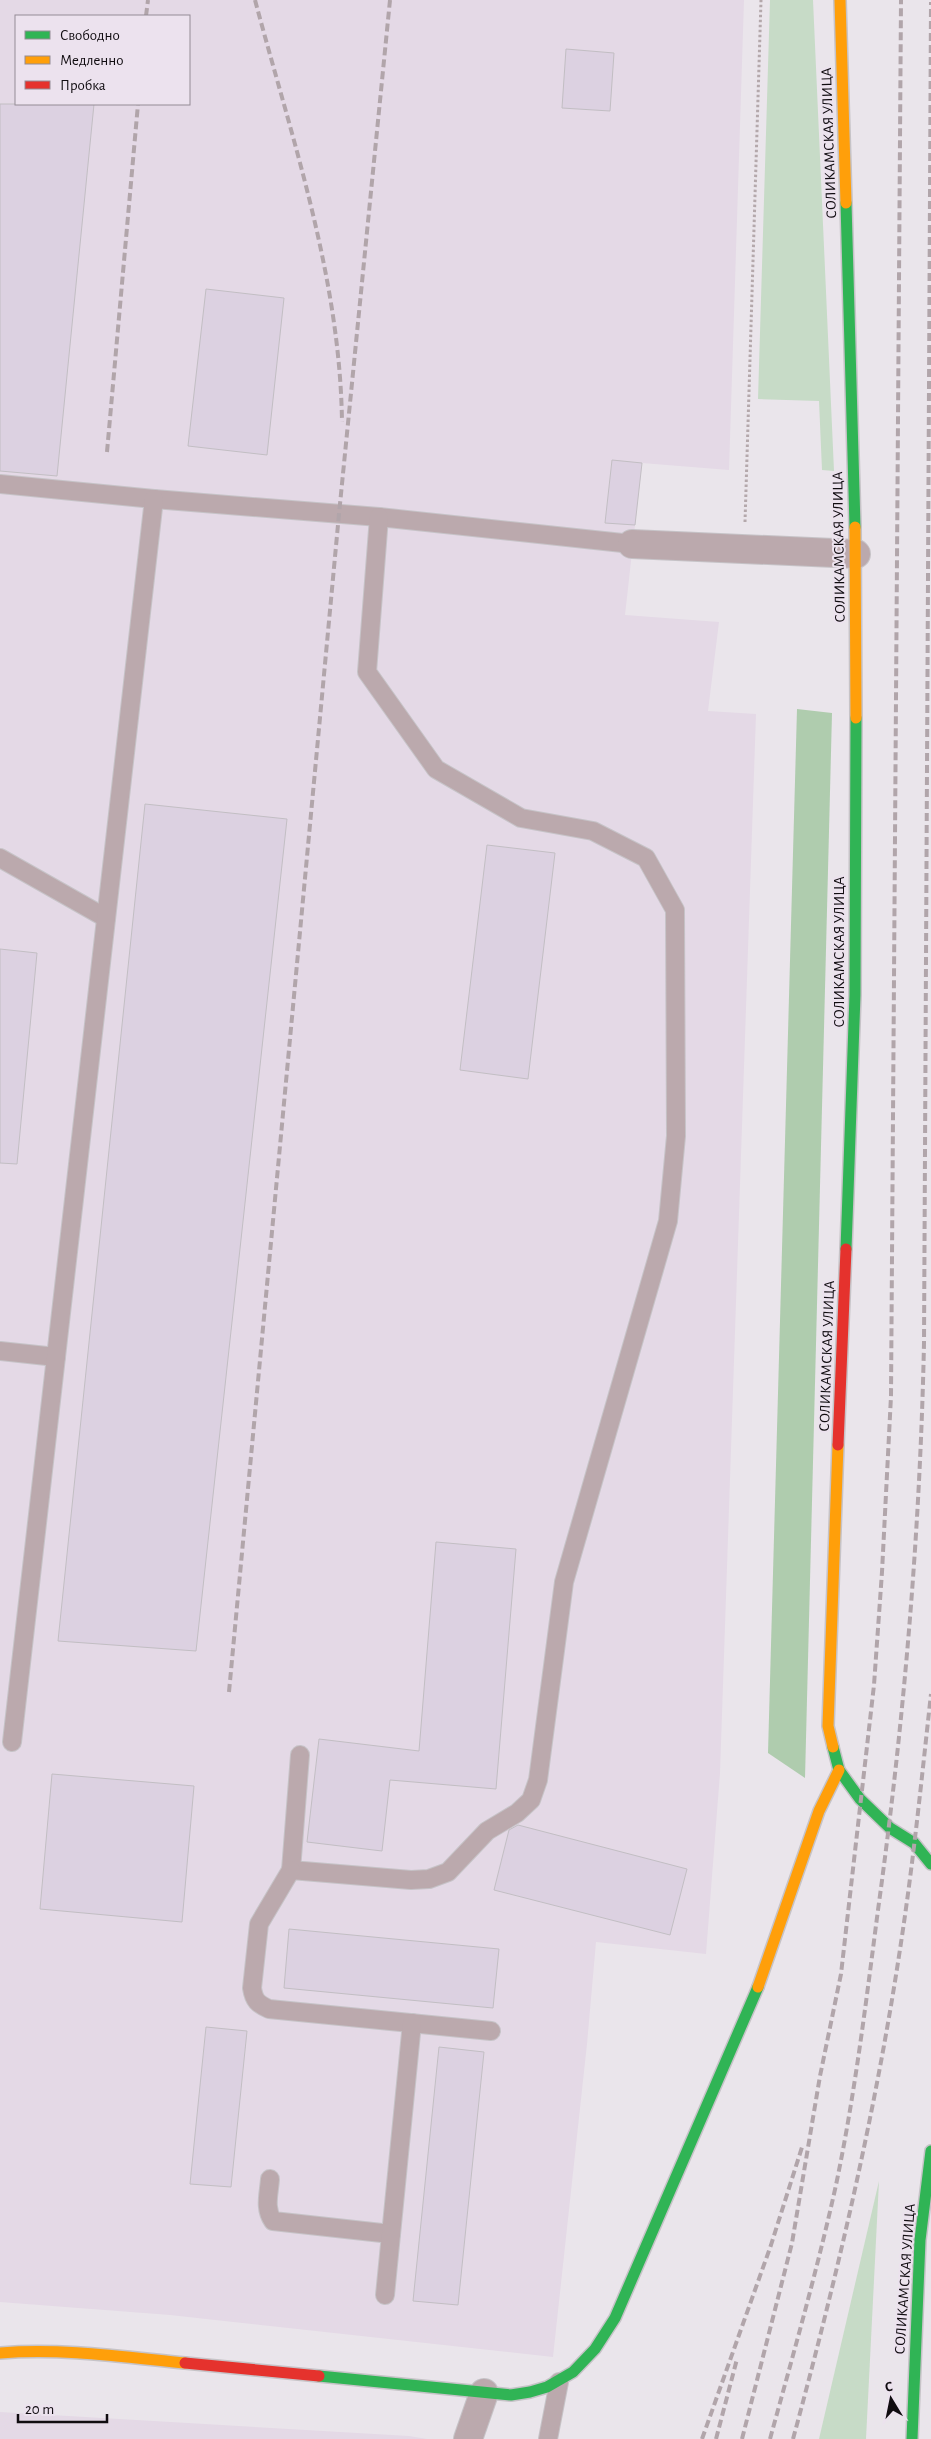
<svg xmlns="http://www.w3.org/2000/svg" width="931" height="2439" font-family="'Alegreya Sans',sans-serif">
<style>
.built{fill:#e4d9e6;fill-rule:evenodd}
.green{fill:#c7dbc7}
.forest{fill:#afccae}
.building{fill:#dcd1e1;stroke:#c2bec3}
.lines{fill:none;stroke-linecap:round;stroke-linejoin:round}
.lane-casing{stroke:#c6c3c7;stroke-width:20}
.street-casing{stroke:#c6c3c7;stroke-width:30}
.fast-casing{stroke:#c6c3c7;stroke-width:14}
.slow-casing{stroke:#c6c3c7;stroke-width:14}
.jam-casing{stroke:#c6c3c7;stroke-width:14}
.path{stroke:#b4a8ab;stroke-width:3;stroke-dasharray:2.5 2.5;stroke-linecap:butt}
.lane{stroke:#bba9ad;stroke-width:18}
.street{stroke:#bba9ad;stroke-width:28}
.fast{stroke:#30b455;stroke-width:11}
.slow{stroke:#ff9f0a;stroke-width:11}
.jam{stroke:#e5322d;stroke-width:11}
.rail{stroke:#b1a5aa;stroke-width:4;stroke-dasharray:8 4;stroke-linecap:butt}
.labels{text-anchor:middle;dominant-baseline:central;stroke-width:4;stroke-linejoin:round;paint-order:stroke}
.street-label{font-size:15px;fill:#100c10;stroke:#ece2ee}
</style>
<rect width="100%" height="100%" fill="#eae5eb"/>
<g class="built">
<path d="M0 0H744L729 470 642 463 625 615 719 622 708 711 756 714 720 1773 706 1954 596 1942 587 2044 553 2357 170 2315 0 2302ZM16 16H189V104H16Z"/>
<path d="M0 2412 409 2436 427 2439H0Z"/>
</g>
<g class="green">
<path d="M770 0H813L834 471 822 470 819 401 758 399Z"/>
<path d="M879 2181 866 2439H819Z"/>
</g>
<path class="forest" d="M797 709 832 713 805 1778 768 1753Z"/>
<g class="building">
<path d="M566 49 614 53 610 111 562 108Z"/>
<path d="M0 104H94L57 476 0 471Z"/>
<path d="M206 289 284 298 267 455 188 446Z"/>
<path d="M612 460 642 463 635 525 605 523Z"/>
<path d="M145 804 287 819 196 1651 58 1641Z"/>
<path d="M487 845 555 853 528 1079 460 1070Z"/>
<path d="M0 949 37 953 17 1164 0 1163Z"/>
<path d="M436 1542 516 1549 496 1789 390 1780 382 1851 307 1842 319 1739 419 1751Z"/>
<path d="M52 1774 194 1786 182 1922 40 1909Z"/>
<path d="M518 1825 687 1869 670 1935 494 1890 509 1830Z"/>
<path d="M289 1929 499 1949 493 2008 284 1988Z"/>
<path d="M206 2027 247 2031 231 2187 190 2184Z"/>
<path d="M439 2047 484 2052 458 2305 413 2301Z"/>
</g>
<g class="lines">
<defs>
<g id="lane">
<path d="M0 484 154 499 379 517 632 544"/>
<path d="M0 858 106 918"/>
<path d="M0 1351 56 1357"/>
<path d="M12 1742 154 499"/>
<path d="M300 1755 291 1870 411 1880 429 1879 448 1872 487 1831 517 1813 531 1800 538 1780 564 1582 668 1221 676 1136 675 910 646 858 593 831 521 818 436 769 367 672 379 517"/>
<path d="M291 1870 259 1924 252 1988C254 2001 258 2004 269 2009L491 2031"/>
<path d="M270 2179C269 2194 264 2208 273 2221L391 2234"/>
<path d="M385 2295 412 2023"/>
<path d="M548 2439 559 2382"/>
</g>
<g id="street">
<path d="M632 544 856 554"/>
<path d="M468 2439 484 2393"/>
</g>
<g id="fast">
<path d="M846 203 855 527"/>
<path d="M846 1249 855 995 856 718"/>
<path d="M833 1747 839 1770 860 1799 890 1828 914 1843 931 1864"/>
<path d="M319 2376 511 2395 530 2392 547 2387 573 2372 595 2349 615 2318 758 1987"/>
<path d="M912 2439 920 2240 931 2151"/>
</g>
<g id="slow">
<path d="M840 0 846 203"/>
<path d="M855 527 856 718"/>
<path d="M833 1747 828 1726 838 1445"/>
<path d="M758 1987 819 1811 839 1770"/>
<path d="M0 2353C62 2348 124 2357 185 2363"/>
</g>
<g id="jam">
<path d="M838 1445 846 1249"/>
<path d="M185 2363 319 2376"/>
</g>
</defs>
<use href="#lane" class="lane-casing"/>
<use href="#street" class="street-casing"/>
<use href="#fast" class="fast-casing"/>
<use href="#slow" class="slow-casing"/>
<use href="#jam" class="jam-casing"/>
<path class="path" d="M745 522 761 0"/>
<use href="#lane" class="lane"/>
<use href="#street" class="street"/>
<use href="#fast" class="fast"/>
<use href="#slow" class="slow"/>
<use href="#jam" class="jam"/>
<g class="rail">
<path d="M255 0C292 139 340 277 342 422"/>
<path d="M146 16 148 0"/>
<path d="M107 452 138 104"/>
<path d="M229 1692 339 514 390 0"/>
<path d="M702 2439 771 2245 803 2144"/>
<path d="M716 2439 737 2359"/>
<path d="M742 2439 792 2243 820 2076 841 1974 874 1685 882 1572 891 1396 901 0"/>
<path d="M770 2439C793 2355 817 2271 836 2185 855 2094 866 2002 878 1910 904 1721 920 1533 924 1343L931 2"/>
<path d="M793 2439C838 2273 877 2106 902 1936 914 1856 922 1775 931 1694"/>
</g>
</g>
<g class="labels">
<g class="street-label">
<text transform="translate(829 143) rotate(-92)">СОЛИКАМСКАЯ УЛИЦА</text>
<text transform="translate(839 547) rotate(-91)">СОЛИКАМСКАЯ УЛИЦА</text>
<text transform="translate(839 952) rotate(-90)">СОЛИКАМСКАЯ УЛИЦА</text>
<text transform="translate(827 1356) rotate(-88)">СОЛИКАМСКАЯ УЛИЦА</text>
<text transform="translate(905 2279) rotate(-86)">СОЛИКАМСКАЯ УЛИЦА</text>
</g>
</g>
<rect x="15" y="15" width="175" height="90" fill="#ece2ee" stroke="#948c95"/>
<rect x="25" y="31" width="25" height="8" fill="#30b455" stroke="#948c95"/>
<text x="60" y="40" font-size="15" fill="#100c10">Свободно</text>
<rect x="25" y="56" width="25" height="8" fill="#ff9f0a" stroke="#948c95"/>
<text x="60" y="65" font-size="15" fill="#100c10">Медленно</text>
<rect x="25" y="81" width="25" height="8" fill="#e5322d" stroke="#948c95"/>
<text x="60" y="90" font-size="15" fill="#100c10">Пробка</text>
<g transform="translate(891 2399) rotate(350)" stroke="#ece2ee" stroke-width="4" paint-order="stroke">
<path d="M0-4L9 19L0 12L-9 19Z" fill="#100c10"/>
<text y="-8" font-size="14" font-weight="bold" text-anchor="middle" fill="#100c10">С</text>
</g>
<path d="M18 2414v8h89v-8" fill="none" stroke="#100c10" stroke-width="2.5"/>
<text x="25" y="2414" font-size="15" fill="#100c10" stroke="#ece2ee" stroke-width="4" paint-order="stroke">20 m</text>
</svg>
